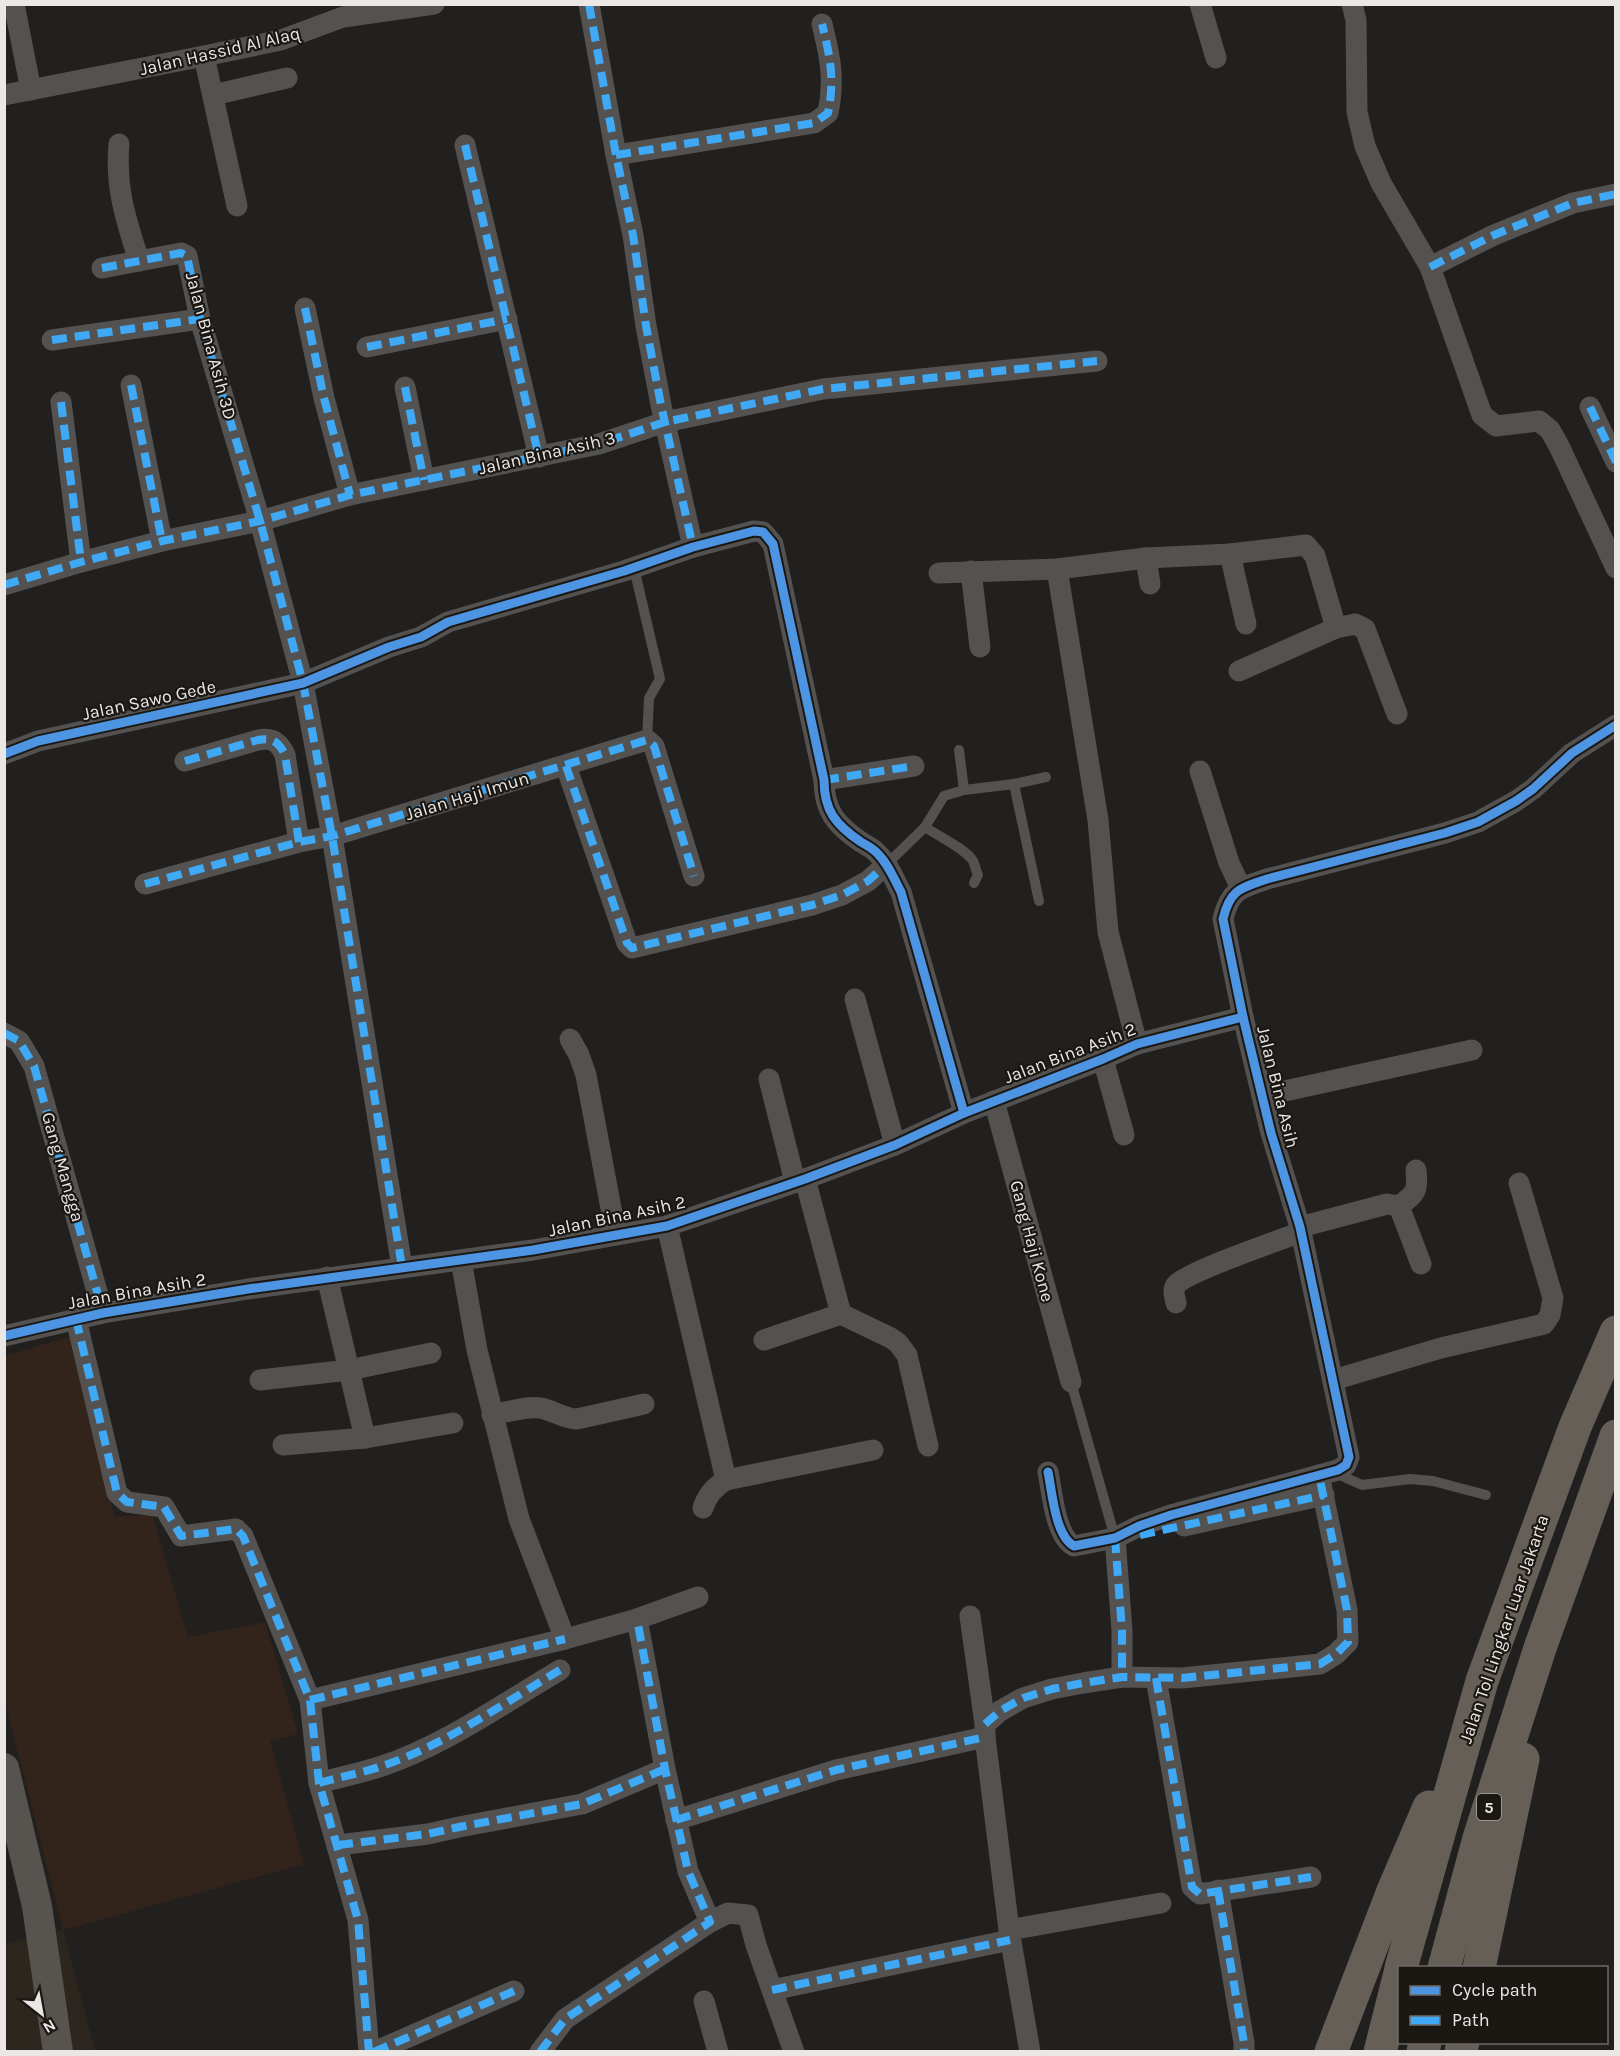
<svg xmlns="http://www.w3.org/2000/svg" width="1620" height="2056" font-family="Karla,sans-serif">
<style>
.built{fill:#2d261e}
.industrial{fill:#32231b}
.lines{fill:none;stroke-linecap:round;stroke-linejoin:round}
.lane{stroke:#545250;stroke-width:10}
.street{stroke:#545250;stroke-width:21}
.secondary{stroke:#575450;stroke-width:30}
.highway{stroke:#665f58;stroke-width:33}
.quiet{stroke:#3fa9f5;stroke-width:8;stroke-dasharray:15 8;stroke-linecap:butt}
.cycleway-casing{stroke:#1b1713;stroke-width:13}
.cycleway{stroke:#4d94e3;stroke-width:9}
.labels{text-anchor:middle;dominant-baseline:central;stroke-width:4.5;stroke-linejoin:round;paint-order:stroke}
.shield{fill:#1b1713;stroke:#aca9a6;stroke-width:1.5}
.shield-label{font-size:16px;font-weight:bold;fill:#eae7e5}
.street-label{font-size:18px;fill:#eae7e5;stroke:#1b1713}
</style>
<rect width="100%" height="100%" fill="#22201e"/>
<path class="built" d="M63 1930 95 2051H5L4 1944Z"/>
<path class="industrial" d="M69 1337 115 1517 152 1514 188 1637 265 1622 298 1734 270 1741 304 1864 63 1930 5 1701 4 1356Z"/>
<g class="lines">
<g class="lane">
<path d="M634 568 660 679 649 698 647 740"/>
<path d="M959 750 964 790"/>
<path d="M1014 784 1046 777"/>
<path d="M925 827C938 836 966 849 973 861 975 865 976 871 978 875L974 883"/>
<path d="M887 864 925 827 944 796 964 790 1014 784 1039 901"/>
<path d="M1071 1382 1115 1538"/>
<path d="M1338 1470 1344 1477 1362 1485 1410 1479 1433 1481 1486 1495"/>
</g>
<g class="street">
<path d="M14 4 31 90"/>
<path d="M589 4 616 155 633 235 646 326 661 405 693 547"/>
<path d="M1200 4 1216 58"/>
<path d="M1352 4 1356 20 1357 112 1365 146 1381 183 1430 267 1482 415 1496 426 1539 421 1550 430 1559 446 1616 568"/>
<path d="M204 56 237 206"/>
<path d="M4 95 204 56 281 40 343 17 434 4"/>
<path d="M213 95 287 78"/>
<path d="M119 144C115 189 126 219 139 261"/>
<path d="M465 145 539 457"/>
<path d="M616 155 814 123 828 113C835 79 830 56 822 24"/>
<path d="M1430 267 1494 235 1573 203 1616 194"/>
<path d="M102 268 181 253 187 256 200 319 260 521 303 683 332 836 402 1267"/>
<path d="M305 308 324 398 350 495"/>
<path d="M52 340 200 319"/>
<path d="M367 347 507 319"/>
<path d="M131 385 162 541"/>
<path d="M405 387 424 480"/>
<path d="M61 402 81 562"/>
<path d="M1590 407 1616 462"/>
<path d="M1230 554 1246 624"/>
<path d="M1146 558 1150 584"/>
<path d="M1057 569 1098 820 1108 932 1137 1044"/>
<path d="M971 571 980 647"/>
<path d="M939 573 1057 569 1146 558 1230 554 1306 545 1315 556 1336 628 1355 624 1365 629 1397 714"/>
<path d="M4 585 81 562 162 541 260 521 350 495 599 444 665 422 823 389 1097 361"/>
<path d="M1239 671 1336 628"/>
<path d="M4 754 38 741 303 683 389 647 421 637 448 622 624 571 693 547 754 531 763 532 773 544 824 780C824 811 836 825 861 842 866 845 872 848 876 852 888 863 894 879 901 892L964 1113"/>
<path d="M185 761 258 740C272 737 279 742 285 755L299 842"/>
<path d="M566 766 627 943 632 948 812 905 842 895 868 881 887 864"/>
<path d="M1200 771 1229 863 1241 888"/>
<path d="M824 780 914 766"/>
<path d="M145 884 299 842 332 836 647 740 654 746 694 876"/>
<path d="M855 999 895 1145"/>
<path d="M4 1033 19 1041 34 1066 103 1313"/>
<path d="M570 1039 579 1055 586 1075 616 1235"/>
<path d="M1103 1059 1124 1135"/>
<path d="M769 1079 795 1182"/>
<path d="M1262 1096 1472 1050"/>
<path d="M994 1101 1071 1382"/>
<path d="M805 1179 841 1314 891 1338 898 1343 907 1355 928 1446"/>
<path d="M1399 1206C1416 1193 1418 1192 1416 1170"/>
<path d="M667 1226 726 1480"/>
<path d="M1300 1227 1387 1204 1399 1206 1421 1264"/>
<path d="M461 1260 477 1350 519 1519 565 1639"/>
<path d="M327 1277 365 1438"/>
<path d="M1176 1303C1175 1297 1172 1290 1176 1285 1186 1272 1280 1240 1301 1232"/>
<path d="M76 1319 117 1493 127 1502 164 1507 181 1536 236 1529 243 1536 310 1700 319 1783 358 1920 369 2052"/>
<path d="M4 1336 103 1313 248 1289 533 1250 667 1226 805 1179 895 1145 964 1113 1103 1059 1137 1044 1243 1017"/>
<path d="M764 1340 841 1314"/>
<path d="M260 1380 349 1370 431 1353"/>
<path d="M1333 1380 1441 1348 1544 1324 1550 1315 1553 1298 1519 1183"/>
<path d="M492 1415C507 1412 526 1406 540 1408 553 1410 564 1419 577 1419L644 1404"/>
<path d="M283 1445 365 1438 453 1423"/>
<path d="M1048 1472C1052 1491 1055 1536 1074 1546L1115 1538 1139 1526 1171 1515 1338 1470 1346 1465 1349 1457 1300 1227 1271 1133 1243 1017 1223 919C1230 889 1241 888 1267 879L1445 833 1478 822 1516 801 1533 789 1572 753 1616 725"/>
<path d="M703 1508C707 1495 714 1487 726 1480L873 1450"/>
<path d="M1184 1526 1324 1495"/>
<path d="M1115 1538 1122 1630V1677"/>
<path d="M970 1616 985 1724V1737L1009 1930 1030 2052"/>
<path d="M637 1619 665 1769 688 1871 710 1922"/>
<path d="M1156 1678 1192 1887 1200 1894 1311 1877"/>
<path d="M310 1700 565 1639 637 1619 698 1597"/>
<path d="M985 1724 1000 1711 1023 1698 1052 1689 1083 1683 1122 1677 1182 1678 1320 1664 1336 1654 1348 1642 1347 1610 1319 1475"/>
<path d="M319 1783C340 1777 362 1773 382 1766 443 1746 504 1703 560 1670"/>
<path d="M676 1820 836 1770 985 1737"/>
<path d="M338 1845 428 1834 459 1827 582 1804 665 1769"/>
<path d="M1218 1890 1244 2043V2052"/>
<path d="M1009 1930 1161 1903"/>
<path d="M772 1990 1010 1940"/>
<path d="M704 2001 718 2052"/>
<path d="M374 2052 514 1991"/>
<path d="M540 2052 565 2019 710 1922 728 1913 748 1915 756 1945 794 2052"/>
</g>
<path class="secondary" d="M4 1768 37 1906 58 2052"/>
<g class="highway">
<path d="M1401 1968 1482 1681 1575 1427 1616 1332"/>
<path d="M1444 1968 1479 1838 1540 1648 1616 1436"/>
<path d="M1479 1968 1523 1759"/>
<path d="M1331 2052 1393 1891 1429 1807"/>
<path d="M1380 2052 1400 1973"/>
<path d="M1423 2052 1425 2042"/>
<path d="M1461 2052 1463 2042"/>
</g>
<g class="quiet">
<path d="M589 4 616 155 633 235 646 326 661 405 693 547"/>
<path d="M465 145 539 457"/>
<path d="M616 155 814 123 828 113C835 79 830 56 822 24"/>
<path d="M1430 267 1494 235 1573 203 1616 194"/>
<path d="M102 268 181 253 187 256 200 319 260 521 303 683 332 836 402 1267"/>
<path d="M305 308 324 398 350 495"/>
<path d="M52 340 200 319"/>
<path d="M367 347 507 319"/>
<path d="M131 385 162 541"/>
<path d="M405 387 424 480"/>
<path d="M61 402 81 562"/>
<path d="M1590 407 1616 462"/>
<path d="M4 585 81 562 162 541 260 521 350 495 599 444 665 422 823 389 1097 361"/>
<path d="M185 761 258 740C272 737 279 742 285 755L299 842"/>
<path d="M566 766 627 943 632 948 812 905 842 895 868 881 887 864"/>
<path d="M824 780 914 766"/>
<path d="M145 884 299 842 332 836 647 740 654 746 694 876"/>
<path d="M4 1033 19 1041 34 1066 103 1313"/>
<path d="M76 1319 117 1493 127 1502 164 1507 181 1536 236 1529 243 1536 310 1700 319 1783 358 1920 369 2052"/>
<path d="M1140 1535 1324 1495"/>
<path d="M1115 1538 1122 1630V1677"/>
<path d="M1156 1678 1192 1887 1200 1894 1311 1877"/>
<path d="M310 1700 565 1639"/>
<path d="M985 1724 1000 1711 1023 1698 1052 1689 1083 1683 1122 1677 1182 1678 1320 1664 1336 1654 1348 1642 1347 1610 1319 1475"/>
<path d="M319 1783C340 1777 362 1773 382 1766 443 1746 504 1703 560 1670"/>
<path d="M676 1820 836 1770 985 1737"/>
<path d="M338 1845 428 1834 459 1827 582 1804 665 1769"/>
<path d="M1218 1890 1244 2043V2052"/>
<path d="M772 1990 1010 1940"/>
<path d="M374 2052 514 1991"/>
<path d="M540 2052 565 2019 710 1922 688 1871 665 1769 637 1619"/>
</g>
<defs>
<g id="cycleway">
<path d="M4 754 38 741 303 683 389 647 421 637 448 622 624 571 693 547 754 531 763 532 773 544 824 780C824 811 836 825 861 842 866 845 872 848 876 852 888 863 894 879 901 892L964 1113"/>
<path d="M4 1336 103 1313 248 1289 533 1250 667 1226 805 1179 895 1145 964 1113 1103 1059 1137 1044 1243 1017"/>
<path d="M1048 1472C1052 1491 1055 1536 1074 1546L1115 1538 1139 1526 1171 1515 1338 1470 1346 1465 1349 1457 1300 1227 1271 1133 1243 1017 1223 919C1230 889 1241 888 1267 879L1445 833 1478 822 1516 801 1533 789 1572 753 1616 725"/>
</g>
</defs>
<use href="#cycleway" class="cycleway-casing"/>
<use href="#cycleway" class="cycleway"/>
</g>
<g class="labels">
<rect class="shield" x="1477" y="1794" width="24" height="26" rx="4.5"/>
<g class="shield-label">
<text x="1489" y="1807">5</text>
</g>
<g class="street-label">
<text transform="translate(220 51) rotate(-13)">Jalan Hassid Al Alaq</text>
<text transform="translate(211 346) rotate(75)">Jalan Bina Asih 3D</text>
<text transform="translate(547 453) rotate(-13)">Jalan Bina Asih 3</text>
<text transform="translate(149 700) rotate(-12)">Jalan Sawo Gede</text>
<text transform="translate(467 796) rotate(-17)">Jalan Haji Imun</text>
<text transform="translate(1070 1053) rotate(-21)">Jalan Bina Asih 2</text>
<text transform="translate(1278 1087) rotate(76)">Jalan Bina Asih</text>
<text transform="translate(63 1167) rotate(74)">Gang Mangga</text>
<text transform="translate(617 1216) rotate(-12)">Jalan Bina Asih 2</text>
<text transform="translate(1032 1241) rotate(75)">Gang Haji Kone</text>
<text transform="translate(137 1291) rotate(-10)">Jalan Bina Asih 2</text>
<text transform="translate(1504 1629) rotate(-71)">Jalan Tol Lingkar Luar Jakarta</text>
</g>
</g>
<rect width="1620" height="2056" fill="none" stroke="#eae7e5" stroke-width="12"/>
<rect x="1398" y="1966" width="210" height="78" fill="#1b1713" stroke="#6e6a67" stroke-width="1.5"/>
<rect x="1410" y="1986" width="30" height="9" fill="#4d94e3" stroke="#6e6a67" stroke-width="1.5"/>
<text x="1452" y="1996" font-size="18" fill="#eae7e5">Cycle path</text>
<rect x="1410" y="2016" width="30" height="9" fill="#3fa9f5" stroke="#6e6a67" stroke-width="1.5"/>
<text x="1452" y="2026" font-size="18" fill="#eae7e5">Path</text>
<g transform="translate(42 2014) rotate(149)" stroke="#1b1713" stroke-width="4.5" paint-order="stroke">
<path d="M0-4.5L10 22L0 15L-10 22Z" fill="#eae7e5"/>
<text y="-9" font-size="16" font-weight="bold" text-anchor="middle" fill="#eae7e5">N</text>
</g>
</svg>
